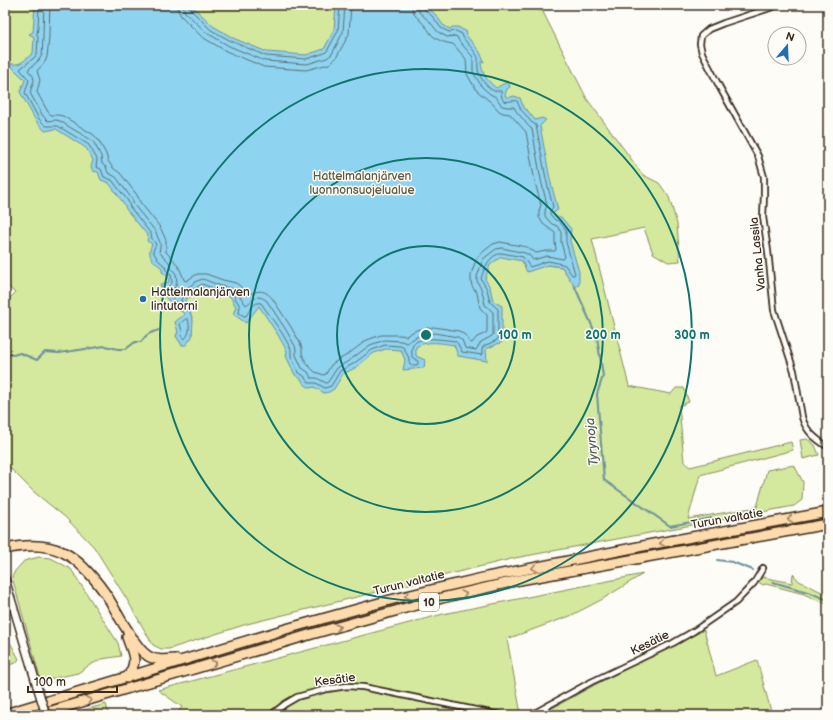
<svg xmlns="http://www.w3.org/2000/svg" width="833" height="720" font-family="'Balsamiq Sans',sans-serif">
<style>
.green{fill:#d4e99d;stroke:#888a5e;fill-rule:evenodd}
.water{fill:#8ed3ef;stroke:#6d8f9b}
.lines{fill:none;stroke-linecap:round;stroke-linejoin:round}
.shore{stroke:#5c6e72;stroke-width:1}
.stream{stroke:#6d8f9b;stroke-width:2}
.street-casing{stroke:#3b2a1e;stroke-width:8}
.secondary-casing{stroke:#3b2a1e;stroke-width:10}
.highway-casing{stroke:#3b2a1e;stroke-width:12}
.street{stroke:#fdfcf7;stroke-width:4.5}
.secondary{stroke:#fdfcf7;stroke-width:7}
.highway{stroke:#fedbac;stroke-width:9}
.secondary-bridge-casing{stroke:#3b2a1e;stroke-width:10;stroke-linecap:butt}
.secondary-bridge{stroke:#fdfcf7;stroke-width:7}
.oneway{stroke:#9c8265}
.ring{fill:none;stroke:#0f766e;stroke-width:2}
.poi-dot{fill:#1f6fb2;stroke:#fdfcf7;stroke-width:1.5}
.labels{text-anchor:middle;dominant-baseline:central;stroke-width:3;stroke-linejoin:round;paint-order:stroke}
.shield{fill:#fdfcf7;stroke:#75695f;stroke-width:1}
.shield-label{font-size:11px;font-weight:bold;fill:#3b2a1e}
.park-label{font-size:12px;fill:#615a3e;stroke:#fdfcf7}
.street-label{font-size:12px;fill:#3b2a1e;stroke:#fdfcf7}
.poi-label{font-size:12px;fill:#3b2a1e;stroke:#fdfcf7;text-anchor:start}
.water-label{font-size:13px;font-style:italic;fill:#545d5d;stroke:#fdfcf7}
.centre{fill:#0f766e;stroke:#fdfcf7;stroke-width:2}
.ring-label{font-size:12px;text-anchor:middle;font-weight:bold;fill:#0f766e;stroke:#fdfcf7;stroke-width:3;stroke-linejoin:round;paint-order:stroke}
</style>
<rect width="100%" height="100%" fill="#fdfcf7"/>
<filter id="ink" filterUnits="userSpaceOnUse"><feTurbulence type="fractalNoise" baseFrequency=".025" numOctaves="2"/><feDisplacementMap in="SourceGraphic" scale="8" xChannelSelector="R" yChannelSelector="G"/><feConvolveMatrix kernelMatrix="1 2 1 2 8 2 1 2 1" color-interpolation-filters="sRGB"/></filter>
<g filter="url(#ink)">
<g class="green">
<path d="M5 5H35V12L43 5H530L543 12 587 99 643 175 659 183 669 197 677 224 680 261 668 262 653 253 644 228 592 239 629 386 671 394 676 388H684L689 402 679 406 684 462 690 467 791 442 793 450 700 475 688 519 757 507 767 470 794 465 803 482 802 500 794 506 515 558 247 624 169 649H161L153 645 126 598 94 547 65 517 34 492 5 463V303L15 293 5 283ZM548 265H577L575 287 562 267ZM211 277 219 295 202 288 185 300 193 320 182 345 176 336 178 332 185 314 178 309 161 285Z"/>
<path d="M807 439 815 445 819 455 803 459 800 440Z"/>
<path d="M39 557 51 558 71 569 118 643 121 656 102 659 88 666 78 673 41 681 12 577 15 571 24 561Z"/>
<path d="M643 574 601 600 570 616 507 639 521 714 520 715H176L182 707 158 690 443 614Z"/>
<path d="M793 574 799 581 828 595V605L804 594 766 584 763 585 758 582 762 577 792 583Z"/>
<path d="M704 630 716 676 757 660 772 715H540L602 681Z"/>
<path d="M5 633 19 659 16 663 5 666Z"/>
<path d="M106 704 109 715H66Z"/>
</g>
<path class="water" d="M35 5H191L213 26 233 38 267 52 306 55 324 49 334 30 336 5H425L436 15 443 25 450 29 452 27H458L467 32 466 35 480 52 484 62H481C482 75 487 80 496 88L505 83H509L510 87 507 89 505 95 507 98 514 96 520 98 524 108 528 111 535 120 542 118 546 120 540 126 550 179 558 210 553 213 557 217H561L571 229 570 241 579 272V285L575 287 562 267 548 265 527 272 522 261 501 257 490 265 485 279 490 287 493 301 502 306V342L486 349 487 361 458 356 454 345C441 343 427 340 416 347V356L425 360 424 368 403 370 405 360 401 350 386 349 374 353 355 368 343 374 334 389 329 392 324 393 314 387 310 388 304 384 301 379 295 375 286 356 287 351 278 335 259 306 246 323 233 314 236 307 230 296 219 295 202 288 185 300 193 320 192 337 186 345H182L176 336 178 332 175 322 185 314 178 309 166 298 160 284 169 282 168 277 162 272V268C153 261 146 256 152 244L147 241 148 236 126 209 124 204 109 183 101 180 98 172 93 171 91 167 93 160 86 148 56 129 45 131 36 121 20 92 25 80 12 67 5 66V63C21 66 21 63 33 53L34 37 29 34 33 32Z"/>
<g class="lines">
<g class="shore">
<path d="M39 5 38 28 37 34 38 38 37 54 35 57 20 69 29 80 25 93 39 119 46 126H58L89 145 97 159 96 167 101 169 104 177 112 180 128 201 130 207 151 234 152 239 156 244 153 251 154 253 158 260 165 266 166 270 171 275 172 283 167 288 170 296 179 304H180L182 303 181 299 183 296 202 284 220 291 232 293 240 306 239 313 244 316H246C250 310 254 301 261 303L282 333 291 349V356L298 372 304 376 307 381 310 383H316L325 388 331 386 340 371 353 364 372 350 385 345 400 346 403 347 409 358V363L411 365H417L418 363V361L412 357C412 354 411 348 413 345 419 335 446 340 455 341L458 344 462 352 482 355V349L484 346 497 340 498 338V309L490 302 487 289 481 279C484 268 489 255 502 253L523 257 530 267 548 261 562 264 565 265 572 275H574L575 274 566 242V230L559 221 555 220 550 214V211L553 207 546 179 536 125 531 122 525 114 521 110 517 101C508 99 502 108 501 91 500 91 495 91 494 91 488 89 478 76 478 69 477 63 480 59 476 54 472 47 464 42 462 34L456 31 449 32 441 28 433 17 424 9 423 5"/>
<path d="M44 5 43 33V38L42 55 39 60 28 70 33 76 34 80 30 93 43 116 48 121 56 120 60 121 71 128 93 141 101 156 102 164 106 167 108 173 116 177 132 199 134 205 156 232C159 243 162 240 159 252L169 262 171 268 176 274 177 283 173 290 174 293 177 295 197 281 203 279 221 286 235 289 237 292 246 305C253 301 256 292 267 301L286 330 295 346 296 350V355L302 368 308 372 311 378H317L326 383 328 382 337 368 350 360 370 345 385 340 401 341 407 343 416 337 434 333 458 337 462 340 465 348 476 350 481 342 492 336 493 335V312L485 305 482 291 477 281V277L483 259 496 249 502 248 525 253 529 255 533 260 547 256 563 259 565 257 561 242V232L557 226 552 224 548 220 545 216V211L547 205 541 180 532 129C527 126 526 122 522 118 519 114 516 112 514 107H507L502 106 496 97 490 94 482 87 473 72V57L459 41 457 37 455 36 447 37 438 32 429 21 419 12 418 5"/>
<path d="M50 5 49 33V38L47 57 45 62 37 71 40 80 37 92 48 112 51 115H58L63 116 94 135 99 141 106 154 108 161 113 168 120 173 137 195 140 202 160 227 166 240V252C175 261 180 267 184 280L186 281 197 274H206L223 280 236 283 241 287 247 295C257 291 263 288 272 298L291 327 300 343 302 348V354L307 364 315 372 324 375 326 374 331 365 335 362 347 355 367 340 381 335H400L406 336 416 330 434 327 459 331 466 336 470 342 472 343 477 337 486 333 487 331V315L480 308 477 293 472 286 471 281V274L476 260 479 255 493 244 500 242 527 247 536 253 546 251H555L556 250 555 242V233L543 224 539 217V211L541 205 535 182 526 132 510 114 503 113 499 111 491 102 487 99 476 90 467 74 466 59 453 44C445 43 436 40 431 34 429 31 427 28 425 26 419 18 412 16 412 5"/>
<path d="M177 5 178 10 181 16 202 37 226 51 264 67 306 70 329 64 336 58 349 34 351 5"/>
<path d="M183 5 184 9 185 12 207 33 229 46 265 61 307 64 327 58 332 54 343 32 345 5"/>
<path d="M188 5 190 9 211 30 231 41 266 56 306 59 325 53 327 51 338 31 340 5"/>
<path d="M186 319H188C190 325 190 336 184 339L181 336 182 331 180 324Z"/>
</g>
<g class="stream">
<path d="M575 287 597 337 603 376 597 394 604 480 670 526 712 518V519"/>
<path d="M5 353 13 355 20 353 37 360 45 352 59 353 105 346 118 349H126L135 342H141C147 334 149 333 159 330"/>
<path d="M717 560 732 562 753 570"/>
<path d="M773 582 811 593 828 600"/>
</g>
<defs>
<g id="street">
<path d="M779 5 724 23 709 29 701 36 700 44 702 53 719 86 758 156 764 177V195L763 217 768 251 774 310 794 371 802 417C806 432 816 439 828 447"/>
<path d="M271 715 285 704 297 697 308 694 327 689 347 686 363 687 500 715"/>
<path d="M531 715 591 682 673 643 694 631 736 602 754 583 763 568"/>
</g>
<path id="secondary" d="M5 579 37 686"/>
<g id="highway">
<path d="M5 549C55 538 77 554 105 593 112 603 117 614 124 625 131 635 137 649 148 656 156 661 165 660 175 659"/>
<path d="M127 678C139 660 133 655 127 637"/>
<path d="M5 714 286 629 390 600 439 588 487 577 648 545 828 512"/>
<path d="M38 715 312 634 442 598 520 580 828 524"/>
</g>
</defs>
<use href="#street" class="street-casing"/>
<use href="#secondary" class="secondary-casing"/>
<use href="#highway" class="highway-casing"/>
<use href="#street" class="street"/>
<use href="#secondary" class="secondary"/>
<use href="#highway" class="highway"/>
<defs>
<path id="secondary-bridge" d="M37 686 46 715"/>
</defs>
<use href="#secondary-bridge" class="secondary-bridge-casing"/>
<use href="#secondary-bridge" class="secondary-bridge"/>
</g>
<defs><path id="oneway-chevron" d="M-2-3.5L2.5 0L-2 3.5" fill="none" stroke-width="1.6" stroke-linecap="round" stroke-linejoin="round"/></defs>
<g class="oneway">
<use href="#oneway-chevron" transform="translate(790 519) rotate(170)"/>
<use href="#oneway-chevron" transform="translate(662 543) rotate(170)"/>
<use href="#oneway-chevron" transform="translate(534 568) rotate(169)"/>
<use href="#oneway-chevron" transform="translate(464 594) rotate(-13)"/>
<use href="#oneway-chevron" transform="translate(407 596) rotate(166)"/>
<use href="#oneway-chevron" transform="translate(338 627) rotate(-16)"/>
<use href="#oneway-chevron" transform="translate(214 663) rotate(-16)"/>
<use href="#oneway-chevron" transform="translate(89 700) rotate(-16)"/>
</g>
</g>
<g class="ring">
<circle cx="426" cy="335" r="89"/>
<circle cx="426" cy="335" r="177"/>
<circle cx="426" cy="335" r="266"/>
</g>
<circle class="poi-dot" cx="143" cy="299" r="4"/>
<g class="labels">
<rect class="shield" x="419" y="593" width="20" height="18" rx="3"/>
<g class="shield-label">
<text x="429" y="602">10</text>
</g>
<g class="park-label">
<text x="362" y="176">Hattelmalanjärven<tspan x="362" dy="14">luonnonsuojelualue</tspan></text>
</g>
<g class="street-label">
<text transform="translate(758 254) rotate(-96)">Vanha Lassila</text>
<text transform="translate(727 519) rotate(-10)">Turun valtatie</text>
<text transform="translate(409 583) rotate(-14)">Turun valtatie</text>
<text transform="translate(650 643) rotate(-26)">Kesätie</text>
<text transform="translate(335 680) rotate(-7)">Kesätie</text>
</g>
<g class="poi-label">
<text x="151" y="292">Hattelmalanjärven<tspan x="151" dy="14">lintutorni</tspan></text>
</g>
<g class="water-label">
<text transform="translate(592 442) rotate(-95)">Tyrynoja</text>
</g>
</g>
<circle cx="426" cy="335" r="6" class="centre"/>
<g class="ring-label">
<text x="515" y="339">100 m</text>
<text x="603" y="339">200 m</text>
<text x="692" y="339">300 m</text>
</g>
<rect width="833" height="720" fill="none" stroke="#fdfcf7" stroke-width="20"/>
<rect x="10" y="10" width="813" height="700" fill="none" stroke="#3b2a1e" stroke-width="1.5" filter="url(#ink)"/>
<g transform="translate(787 46) rotate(19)"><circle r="19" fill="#fdfcf7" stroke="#afa8a0"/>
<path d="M0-3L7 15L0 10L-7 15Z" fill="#1f6fb2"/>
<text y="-6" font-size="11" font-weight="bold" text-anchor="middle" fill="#3b2a1e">N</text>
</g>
<path d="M28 686v6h89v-6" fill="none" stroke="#3b2a1e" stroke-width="2"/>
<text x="34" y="686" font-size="12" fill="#3b2a1e" stroke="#fdfcf7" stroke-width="3" paint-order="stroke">100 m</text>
</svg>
